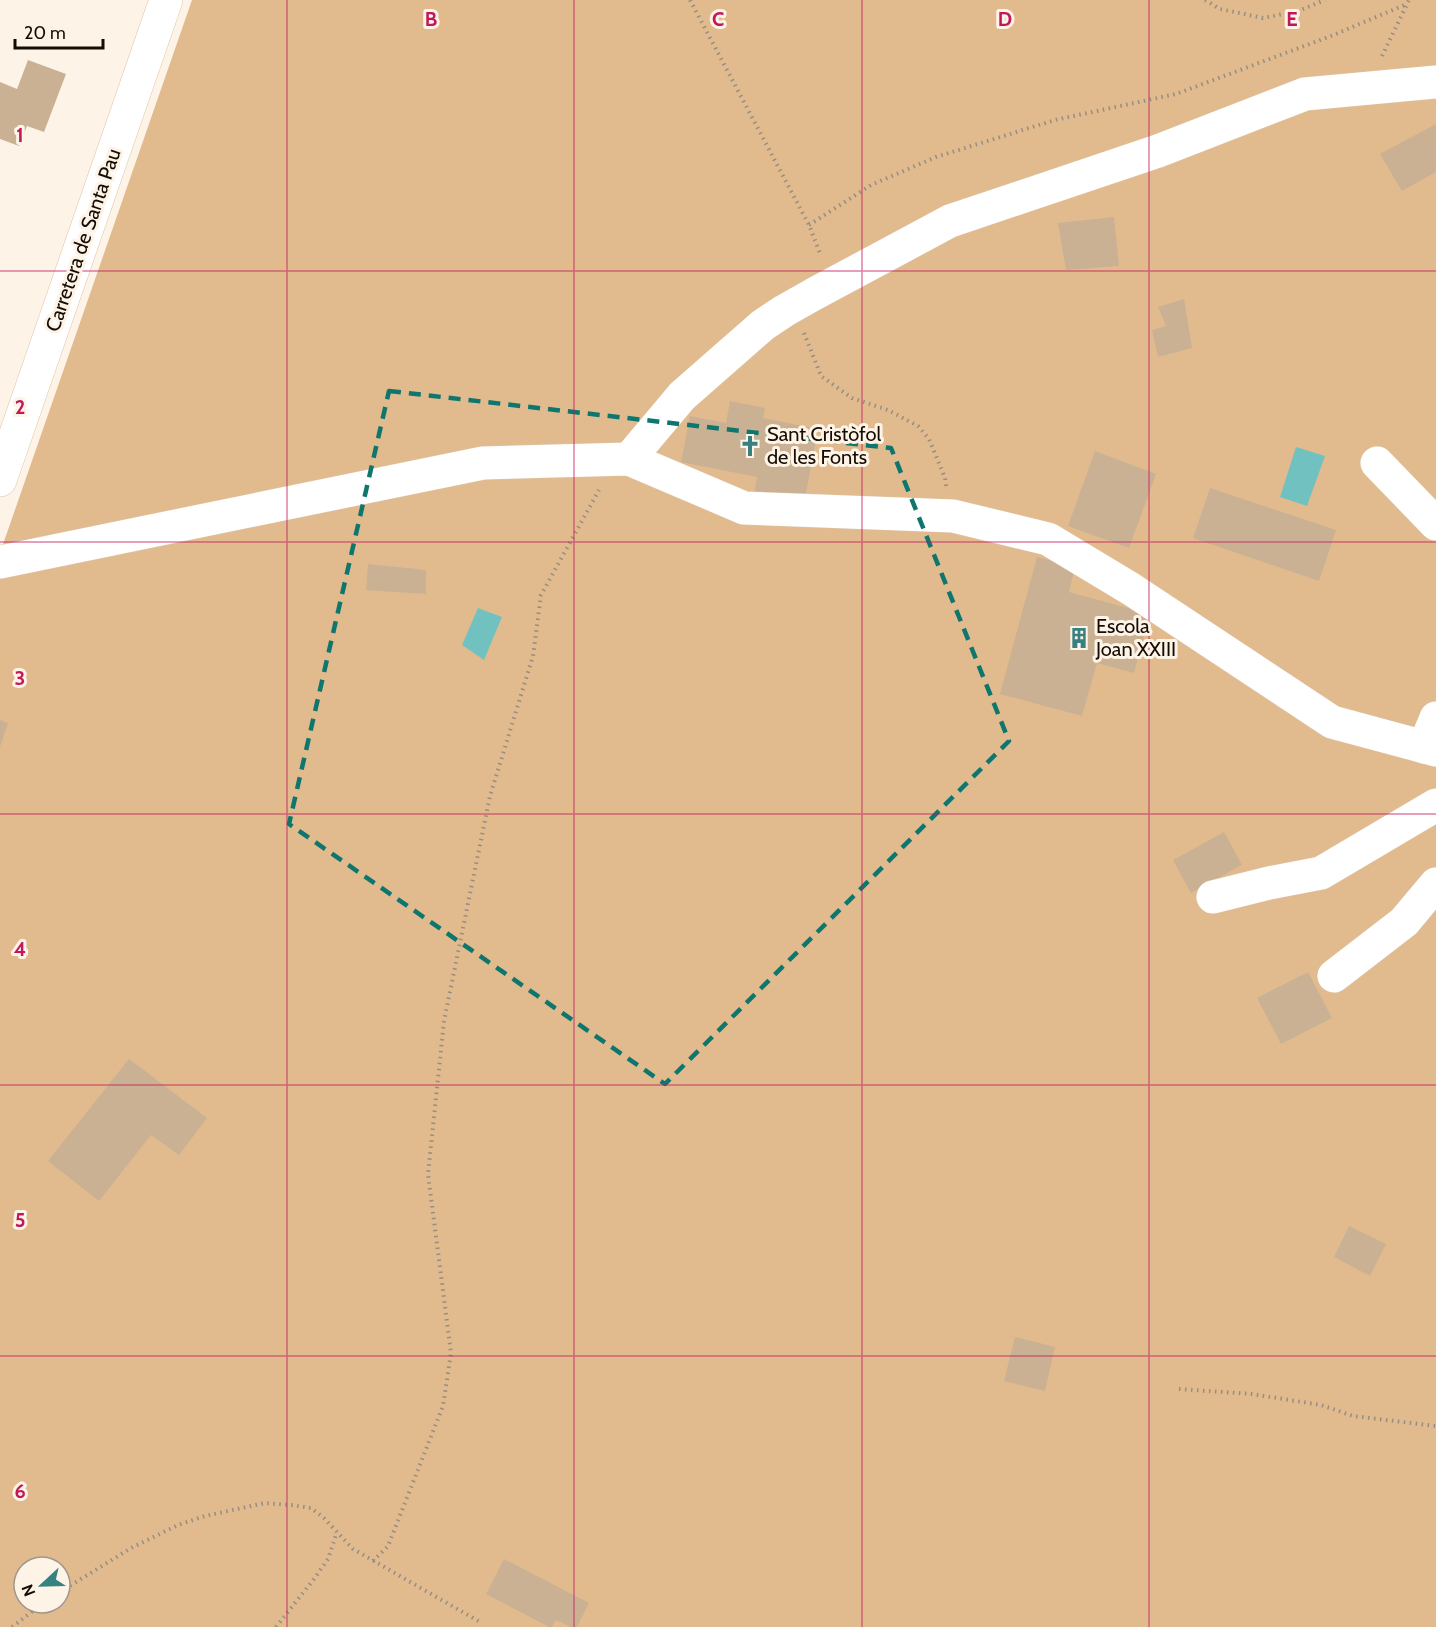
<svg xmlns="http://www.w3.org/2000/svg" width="1436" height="1627" font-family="Cabin,sans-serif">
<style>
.green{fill:#e1bb8e;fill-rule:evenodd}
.water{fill:#72c1c1}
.building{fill:#cab193}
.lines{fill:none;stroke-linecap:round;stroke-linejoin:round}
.minor-casing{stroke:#dec4a7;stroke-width:34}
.major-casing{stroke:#dec4a7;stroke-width:34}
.path{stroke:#968d83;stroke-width:4;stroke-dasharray:1.5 4.5;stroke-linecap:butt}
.minor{stroke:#fff;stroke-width:33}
.major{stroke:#fff;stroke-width:33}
.marked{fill:none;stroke:#0f766e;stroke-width:4.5;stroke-dasharray:12 8;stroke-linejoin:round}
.grid{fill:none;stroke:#c2185b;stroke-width:1.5;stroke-opacity:0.55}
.labels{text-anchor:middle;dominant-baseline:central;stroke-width:6;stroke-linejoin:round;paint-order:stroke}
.street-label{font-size:20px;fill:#150c04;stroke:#fdf3e7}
.poi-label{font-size:20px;fill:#150c04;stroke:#fdf3e7;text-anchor:start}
.grid-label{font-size:20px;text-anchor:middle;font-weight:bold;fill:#c2185b;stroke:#fdf3e7;stroke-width:6;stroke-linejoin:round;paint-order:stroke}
</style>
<rect width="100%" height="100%" fill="#fdf3e7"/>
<path class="green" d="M192 0H1436V1627H0V553ZM24 1567H60V1603H24Z"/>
<g class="water">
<path d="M1296 447 1325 456 1307 506 1280 497Z"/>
<path d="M478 608 502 617 484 660 462 645Z"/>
</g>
<g class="building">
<path d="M28 60 66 74 44 132 27 126 19 146 0 139V82L17 89Z"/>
<path d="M1436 124V172L1402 191 1380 154Z"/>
<path d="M1114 217 1119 266 1066 270 1058 223Z"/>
<path d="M1184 299 1192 348 1158 357 1152 330 1166 326 1158 307Z"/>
<path d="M730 401 765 408 763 418 818 429 804 504 754 494 757 477 681 462 690 416 726 423Z"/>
<path d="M1095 451 1156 474 1129 548 1068 526Z"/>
<path d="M1210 488 1336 530 1319 581 1193 538Z"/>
<path d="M1037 557 1075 567 1069 592 1150 614 1134 673 1097 663 1082 716 1000 694Z"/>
<path d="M368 564 426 570V594L366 590Z"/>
<path d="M0 720 8 723 0 747Z"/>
<path d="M1224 832 1242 865 1191 893 1173 860Z"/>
<path d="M1308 972 1332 1018 1281 1044 1257 998Z"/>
<path d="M129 1059 207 1118 179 1155 151 1135 99 1201 48 1161Z"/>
<path d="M1349 1226 1386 1244 1370 1276 1334 1257Z"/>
<path d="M1015 1337 1055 1347 1045 1391 1004 1381Z"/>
<path d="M504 1559 589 1603 577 1627H571L556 1620 552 1627H549L486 1594Z"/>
</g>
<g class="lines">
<defs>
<g id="minor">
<path d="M629 459 682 396 763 325 784 311 814 294 950 221 1158 151 1305 94 1436 82"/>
<path d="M1377 463 1436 524"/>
<path d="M0 562 483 463 629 459 744 508 953 516 1048 539 1131 589 1332 722 1436 750"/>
<path d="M1424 747 1436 718"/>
<path d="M1213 897 1269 883 1321 873 1436 805"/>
<path d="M1334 976 1404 922 1436 884"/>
</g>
<path id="major" d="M0 480 166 0"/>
</defs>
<use href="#minor" class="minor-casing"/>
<use href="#major" class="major-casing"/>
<g class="path">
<path d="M690 0 809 225 821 256"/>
<path d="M1205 0 1220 9 1263 18 1298 11 1325 0"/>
<path d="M1382 56 1409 0"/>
<path d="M809 225 871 185 936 157 1055 120 1176 94 1331 36 1407 4"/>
<path d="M804 333 821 376 852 398 888 410 918 426 929 439 945 478 946 486"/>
<path d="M1179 1389 1252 1394 1321 1405 1353 1416 1436 1426"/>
<path d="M373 1561 388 1546 443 1406 451 1353 428 1174 444 1021 490 796 533 656 541 595 599 490"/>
<path d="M60 1592 131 1548 178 1525 205 1516 265 1503 291 1505 311 1508 324 1518 353 1549 480 1622"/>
<path d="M12 1627 43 1603"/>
<path d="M276 1627 314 1579 328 1559 337 1532"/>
</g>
<use href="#minor" class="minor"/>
<use href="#major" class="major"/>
</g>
<path class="marked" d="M389 391 891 448 1009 741 665 1084 289 824Z"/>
<path class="grid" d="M287 0V1627M574 0V1627M862 0V1627M1149 0V1627M0 271H1436M0 542H1436M0 814H1436M0 1085H1436M0 1356H1436"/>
<defs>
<symbol id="church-bare" viewBox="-9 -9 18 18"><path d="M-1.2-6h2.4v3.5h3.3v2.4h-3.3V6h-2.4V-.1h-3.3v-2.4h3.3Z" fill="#388181" stroke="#fdf3e7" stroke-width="2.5" paint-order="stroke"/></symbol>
<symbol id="building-bare" viewBox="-9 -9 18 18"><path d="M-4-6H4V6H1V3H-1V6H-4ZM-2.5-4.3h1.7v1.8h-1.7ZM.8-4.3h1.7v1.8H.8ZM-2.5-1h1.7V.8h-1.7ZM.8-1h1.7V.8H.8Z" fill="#388181" stroke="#fdf3e7" stroke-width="2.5" paint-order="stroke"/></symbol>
</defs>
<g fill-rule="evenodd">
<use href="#church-bare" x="735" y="431" width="30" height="30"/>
<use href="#building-bare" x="1064" y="623" width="30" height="30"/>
</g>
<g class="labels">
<g class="street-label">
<text transform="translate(83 240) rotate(-71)">Carretera de Santa Pau</text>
</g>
<g class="poi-label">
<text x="767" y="434">Sant Cristòfol<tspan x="767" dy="23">de les Fonts</tspan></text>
<text x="1096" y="626">Escola<tspan x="1096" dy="23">Joan XXIII</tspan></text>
</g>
</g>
<g class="grid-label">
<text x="431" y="26">B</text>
<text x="718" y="26">C</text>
<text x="1005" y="26">D</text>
<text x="1292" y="26">E</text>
<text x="20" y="142">1</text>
<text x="20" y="414">2</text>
<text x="20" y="685">3</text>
<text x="20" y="956">4</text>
<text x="20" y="1227">5</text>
<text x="20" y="1498">6</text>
</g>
<g transform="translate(42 1585) rotate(248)"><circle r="28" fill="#fdf3e7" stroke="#a0978c" stroke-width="1.5"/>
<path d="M0-4.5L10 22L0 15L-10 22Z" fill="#388181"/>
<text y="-9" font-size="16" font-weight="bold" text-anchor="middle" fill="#150c04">N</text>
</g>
<path d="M15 39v9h88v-9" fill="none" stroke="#150c04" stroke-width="3"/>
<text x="24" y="39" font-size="18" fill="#150c04" stroke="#fdf3e7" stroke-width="4.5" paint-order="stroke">20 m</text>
</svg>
